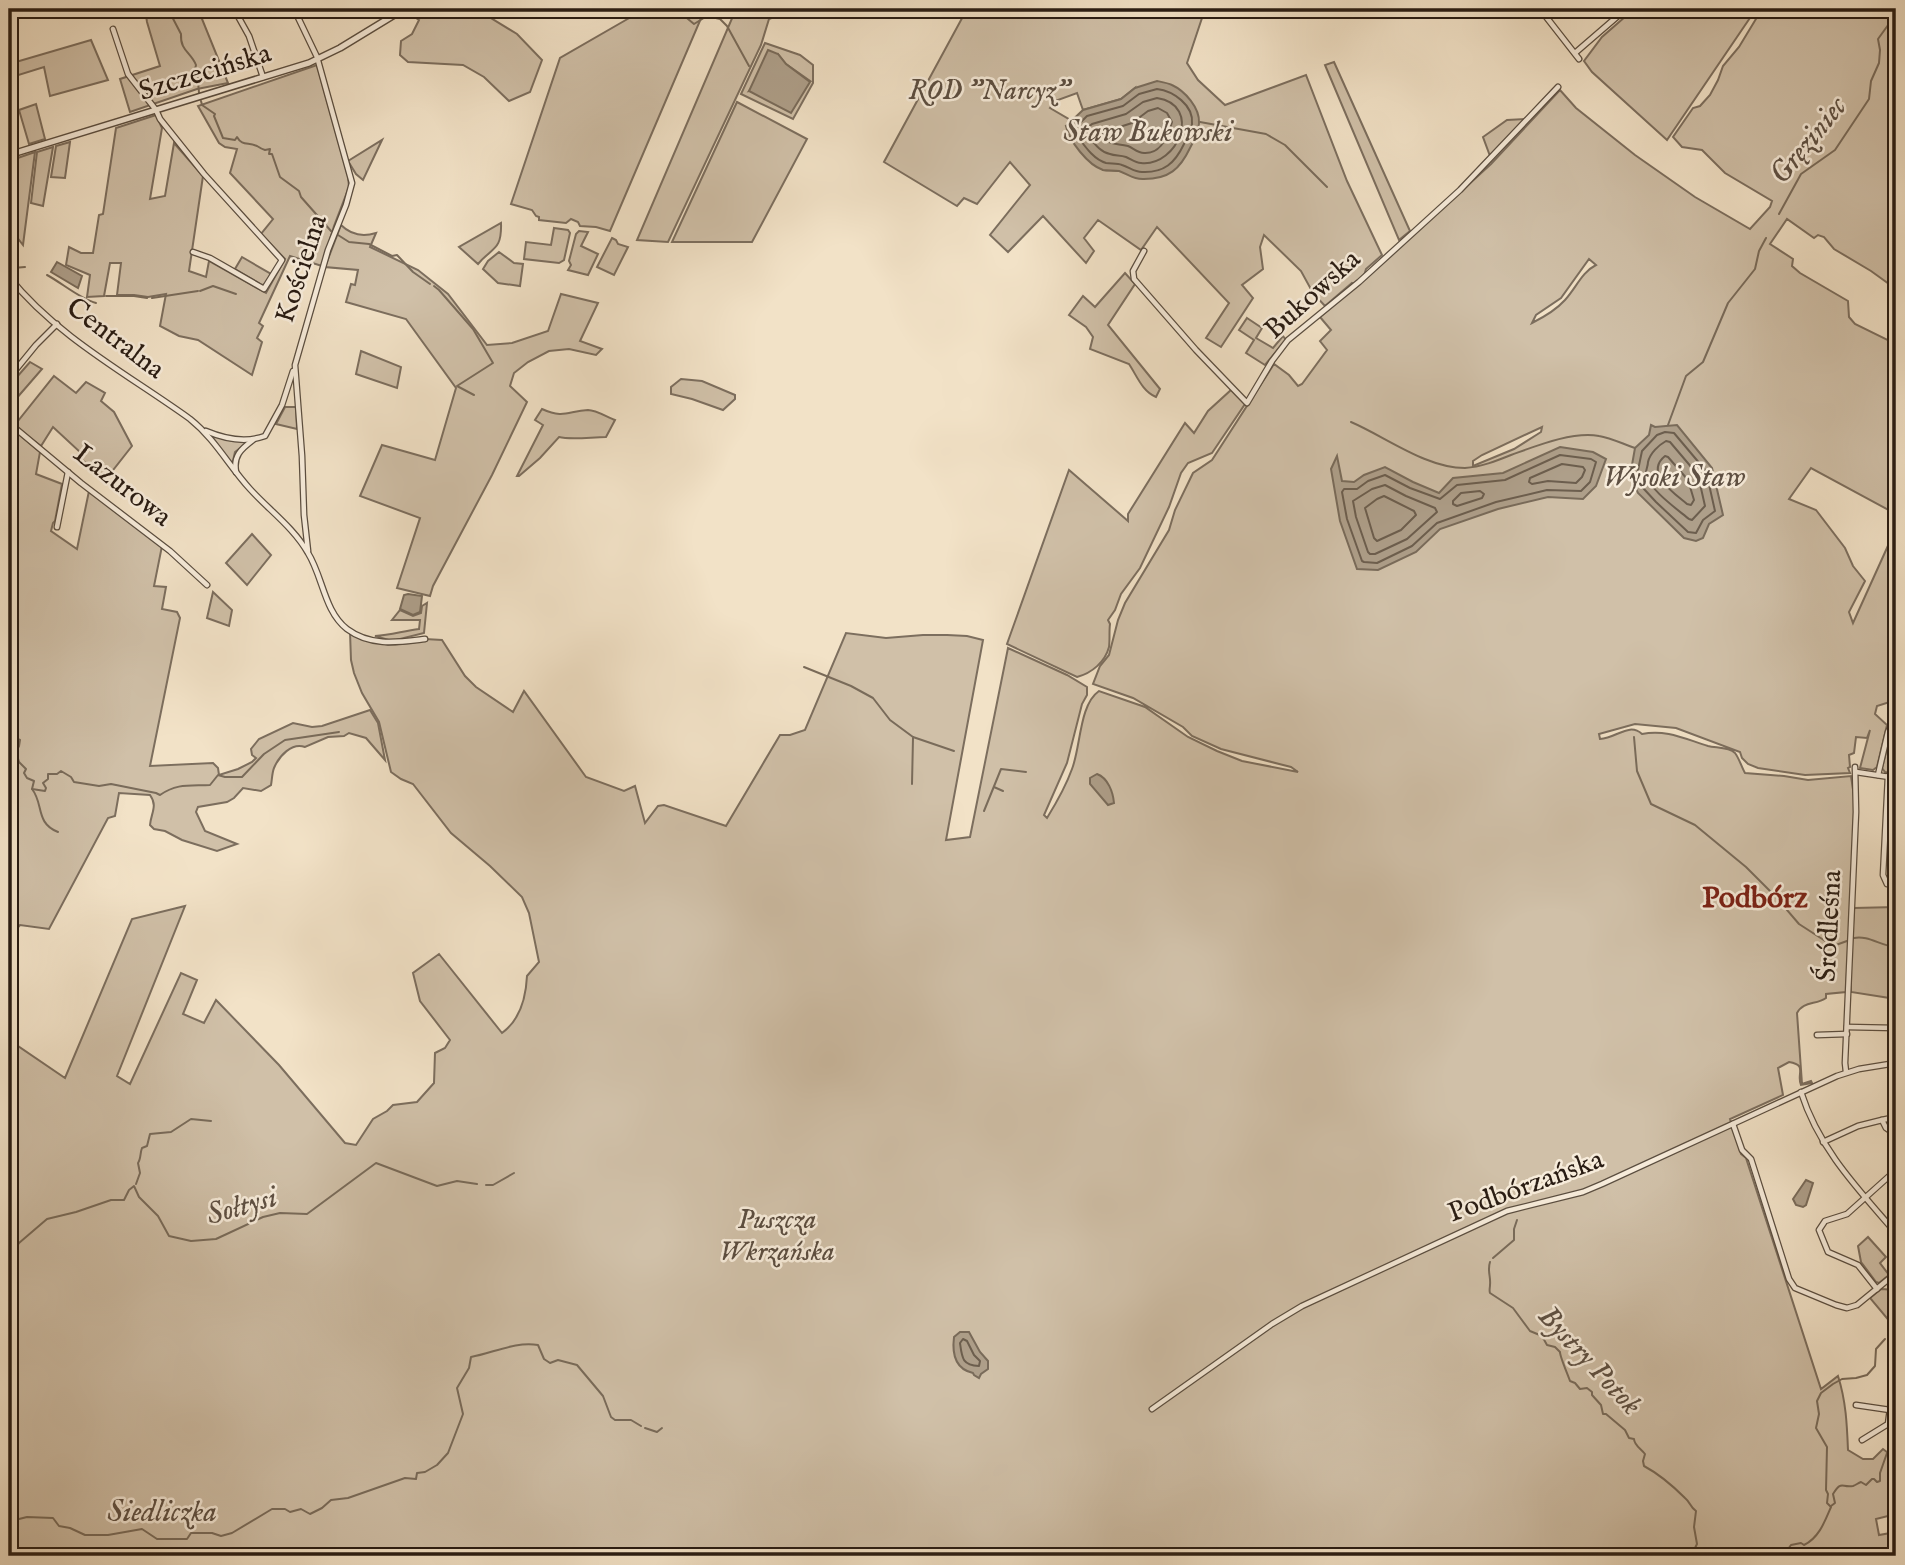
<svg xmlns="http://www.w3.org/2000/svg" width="1905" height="1565" font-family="'IM FELL English',serif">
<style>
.green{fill:#d0c0a8;stroke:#7c6e5e;stroke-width:2;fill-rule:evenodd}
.water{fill:#ae9f8a;stroke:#796b5a;stroke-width:2}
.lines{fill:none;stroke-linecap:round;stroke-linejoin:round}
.shore{stroke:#6c5e4e;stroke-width:2}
.stream{stroke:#796b5a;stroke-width:2}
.minor-casing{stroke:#5b4e40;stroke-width:7}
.tertiary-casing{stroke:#5b4e40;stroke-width:8}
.minor{stroke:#f7ecdb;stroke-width:4.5}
.tertiary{stroke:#f7ecdb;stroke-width:5}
.labels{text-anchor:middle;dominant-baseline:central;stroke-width:5;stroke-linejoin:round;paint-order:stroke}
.street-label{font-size:28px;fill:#291c13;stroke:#f7ecdb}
.park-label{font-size:28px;font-style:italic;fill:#5b4d40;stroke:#f7ecdb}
.water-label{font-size:30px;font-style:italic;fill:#5e5043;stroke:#f7ecdb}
.neighbourhood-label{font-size:30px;font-weight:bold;fill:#7a1f14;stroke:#f7ecdb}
</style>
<rect width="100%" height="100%" fill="#f2e2c7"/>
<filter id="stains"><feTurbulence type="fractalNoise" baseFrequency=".00286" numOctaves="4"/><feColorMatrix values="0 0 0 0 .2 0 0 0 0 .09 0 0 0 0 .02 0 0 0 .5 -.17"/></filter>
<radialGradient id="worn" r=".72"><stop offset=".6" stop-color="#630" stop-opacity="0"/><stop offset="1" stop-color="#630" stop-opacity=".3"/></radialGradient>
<g class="green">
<path d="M145 9H198L228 83 197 89 130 112 120 79 160 66 147 22Z"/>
<path d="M411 9H476L517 34 542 60 530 92 509 101 484 77 463 65 408 62 400 55 401 41 412 34 419 20 407 12Z"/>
<path d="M626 9H705L610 231 596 227 580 226 578 222 571 219 566 223 539 220V217L536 216 532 210 511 204 560 58 631 17Z"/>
<path d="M736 9H781L777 16 769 19 761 45 668 242 637 240Z"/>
<path d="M967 9H1205L1187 63 1198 80 1225 105 1306 75 1347 181 1382 255 1366 269 1363 279 1364 280 1491 164 1560 90 1576 108 1635 155 1695 197 1750 229 1770 207 1772 201 1725 173 1702 150 1682 147 1673 137 1693 108 1700 106 1710 95 1718 80 1723 66 1739 47 1762 9H1896V289L1871 271 1834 249 1824 237 1818 235 1814 238 1787 219 1770 244 1793 259 1792 266 1800 273 1848 301 1849 317 1855 324 1896 344V514L1811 468 1789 499 1816 510 1845 548 1853 566 1865 581 1849 612 1853 623 1896 528V700L1877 706 1875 714 1887 725 1877 767 1873 770 1860 768 1870 730 1867 738 1856 737 1854 753 1849 755 1850 767 1848 768 1850 773 1805 775 1758 768 1748 764 1742 758 1740 752 1676 728 1635 724 1599 734 1600 739C1617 738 1629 722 1642 734 1666 729 1685 739 1708 746 1716 748 1729 747 1735 753 1739 758 1742 768 1745 773L1784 776 1808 780 1851 776 1855 803 1846 992 1826 994V998C1816 1005 1803 1001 1797 1013L1802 1084 1811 1081 1812 1083 1801 1085C1796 1074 1808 1065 1789 1062L1778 1068 1783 1095 1730 1119 1741 1154 1746 1158 1821 1389 1838 1376C1846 1401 1847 1425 1848 1450L1863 1459H1873L1883 1449 1892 1456 1896 1469V1514L1876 1519 1879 1535 1896 1532V1551L1869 1556H9V1040L65 1078 132 919 185 906 117 1076 130 1084 181 973 197 980 183 1014 204 1023 216 1000 279 1065 345 1143 356 1145 373 1119 387 1111 393 1105 417 1102 434 1083 435 1053 445 1048 450 1040 420 1001 413 973 439 954 502 1033C520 1020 526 997 527 976L539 962 529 913 522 897 490 866 451 833 413 784 401 779 391 772 379 722 362 693 354 673 351 660 350 632 388 645 410 643 422 641 425 639 442 640 465 676 476 687 513 712 524 691 586 777 624 791 635 786 645 823 658 806 664 805 726 826 780 735H790L805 730 846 633 886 638 923 635H947L967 636 983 640 946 840 970 837 1008 648 1067 675 1087 687V695L1082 704 1067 763 1044 815 1047 818C1055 805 1067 783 1072 769 1081 746 1079 705 1099 691L1145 707 1188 737 1217 751 1242 761 1298 772 1291 767 1221 749 1192 736 1183 727 1133 698 1093 684 1100 666 1109 655 1118 620 1125 603 1169 530 1175 510 1193 473 1212 460 1274 364 1289 375 1298 386 1302 384 1327 350 1320 341 1331 330 1320 317 1357 285 1352 283 1325 306 1313 293 1301 271 1264 235 1260 247 1263 269 1242 285 1253 298 1221 347 1206 338 1229 303 1157 227 1141 250 1098 220 1084 238 1094 251 1086 263 1043 216 1008 252 990 235 1030 185 1010 162 977 204 964 198 957 206 884 162ZM1135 88 1119 171 1103 170 1066 126 1072 121 1050 108 1055 101 1077 93 1083 110 1121 99ZM1589 259 1596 265C1582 272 1576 288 1565 300 1556 310 1544 317 1532 323L1536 315 1561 298ZM1542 427 1541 432 1514 449 1473 466V461L1482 455Z"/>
<path d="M1634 9H1756L1667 140 1592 72 1584 61 1602 37Z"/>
<path d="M91 40 108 80 50 96 44 67 9 78V64Z"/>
<path d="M765 43 800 55 813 65V83L793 119 741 94ZM778 54 786 64 810 81 749 91Z"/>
<path d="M1334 62 1410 231 1399 240 1325 65Z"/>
<path d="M317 65 348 176 349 187 334 226 322 266 290 256 259 323 263 326 257 338 262 342 252 375 198 340 179 336 160 326 166 294 148 297 134 295H117L121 263H110L104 296 87 297 90 275 66 265 69 247 81 253H93L99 215 103 214 116 128 156 115 162 128 150 199 165 196 174 143 203 176 189 271 206 277 209 261 266 293 285 259 261 234 273 219 230 173 237 149 225 147 219 143 198 106Z"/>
<path d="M737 102 807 139 752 242H672Z"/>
<path d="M36 104 45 139 29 144 19 110Z"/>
<path d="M1525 119 1490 156 1483 137 1507 120Z"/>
<path d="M382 140 363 180 356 174 348 161Z"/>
<path d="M70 142 65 178 51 177 56 146Z"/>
<path d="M53 147 43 206 31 203 37 152Z"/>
<path d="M35 152 23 245 16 236C17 223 13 212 14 201H9V161Z"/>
<path d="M501 223C502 251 492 247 478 264L459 247Z"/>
<path d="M341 225C351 235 363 237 376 233L370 247 418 270 448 294 487 345 512 343 548 331 561 294 598 303 580 341 602 349 596 355 569 349 549 351 528 362 514 373 510 386 527 402 492 475 433 586 430 596 397 588 420 518 360 496 382 445 435 460 456 388 406 319 346 302 351 284 355 285 358 270 325 267Z"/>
<path d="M554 228 568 230 570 233 564 260 559 263 524 259 526 242 551 245Z"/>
<path d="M579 231 588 232 581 246 598 254 588 275 568 270 571 265 569 261 576 234Z"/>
<path d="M612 238 616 240 618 244 628 247 614 275 597 267Z"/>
<path d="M499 252 514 263 523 264 520 286 498 283 483 269 488 261Z"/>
<path d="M242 257 271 274 266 284 262 285 235 269Z"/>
<path d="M1125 273 1135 284 1108 325 1160 389 1156 397C1142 391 1137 376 1129 364L1090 349 1093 337 1086 327 1069 315 1083 296 1095 307Z"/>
<path d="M1247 318 1262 328 1256 338 1273 348 1283 336 1286 340 1265 365 1246 353 1254 340 1239 330Z"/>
<path d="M361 351 401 367 397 388 356 374Z"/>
<path d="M30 362 42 369 9 407V386Z"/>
<path d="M54 376 76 393 86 382 105 393 101 401 114 412 132 446 106 479 77 456 80 452 53 427 41 446 14 426Z"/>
<path d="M681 379 702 381 735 395V399L723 410 692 399 671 394V387Z"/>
<path d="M1231 390 1245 404 1212 453 1188 463 1181 473 1169 507 1140 568 1121 594 1115 610 1108 620 1110 624C1109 631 1110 639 1109 647 1105 662 1092 673 1077 677L1007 644 1069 470 1128 521V514L1185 423 1194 433 1208 411Z"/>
<path d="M285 407H296L297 429 276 424Z"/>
<path d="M542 409C564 419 568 411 588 410 596 410 607 417 615 420L606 437C592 437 571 440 559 437L540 458 519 476H517L543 425 535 420Z"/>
<path d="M14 430 40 452 36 474 62 484 55 521 53 523 51 531 77 549 89 491 162 546 154 586 166 587 162 609 177 612 180 618 150 766 213 763 218 768 219 775 238 769 252 762 256 758 252 755 251 749 259 739 293 723 312 727 322 726 370 710 378 723 385 760 366 738 349 733 344 736 328 737 305 747C292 742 279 756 274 768 272 773 272 780 271 785L261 791 243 788 234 798 227 802 198 807 196 812 205 831 237 844 217 851 182 840 165 831 154 829 150 825C151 813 158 806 150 795L119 793 115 816 108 818 49 929 20 925 9 939V450Z"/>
<path d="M213 436 233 441H249L235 452 232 465 213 438Z"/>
<path d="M252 534 271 555 247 585 226 563Z"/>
<path d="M213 592 232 610 229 626 207 618Z"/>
<path d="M427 603 424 633 392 641 375 636C391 635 403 631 419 629L420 620H392L400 610 413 616 421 613 422 606Z"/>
<path d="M1896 727V774L1885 772 1882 768 1891 732Z"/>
<path d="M1896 907V999L1851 992 1850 973 1854 908Z"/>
<path d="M1868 1237 1886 1257 1880 1263 1889 1275 1879 1283 1876 1282 1861 1262 1858 1246Z"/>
<path d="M1881 1289 1896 1290V1329L1870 1298Z"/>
</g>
<g class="water">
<path d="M768 50 778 54 786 64 810 82 791 113 749 91Z"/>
<path d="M1157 81C1162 82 1168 83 1172 85 1185 91 1200 108 1199 123 1199 131 1194 141 1190 148 1180 169 1169 179 1144 179 1134 180 1128 174 1119 171 1114 170 1108 171 1103 170 1088 165 1069 141 1066 126L1083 110 1121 99 1135 88Z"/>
<path d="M57 262 82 276 78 288 51 272Z"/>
<path d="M1651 425 1655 427 1677 425 1712 468 1723 515 1709 524 1703 538 1696 541 1684 538 1638 493 1630 476 1635 448 1649 435Z"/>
<path d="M1560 447 1593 452 1606 459 1596 486 1583 499 1548 497 1498 509 1440 529 1416 552 1378 570 1357 569 1340 521 1331 469 1337 456 1342 481 1354 482 1364 475 1385 467 1413 482 1439 493 1453 478 1503 473Z"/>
<path d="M408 594 422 596 420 612 413 615 400 609 404 595Z"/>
<path d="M1097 774C1108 778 1113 792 1114 803L1108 805 1090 784V778Z"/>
<path d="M1806 1180 1813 1183 1806 1205 1803 1207 1796 1205 1793 1199Z"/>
<path d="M960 1332H969L980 1352 988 1361V1369L981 1374 979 1378 974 1375 973 1373C955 1369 952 1353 954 1337Z"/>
</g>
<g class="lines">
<g class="shore">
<path d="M1157 89C1173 91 1194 105 1192 124 1191 131 1187 138 1184 144 1175 163 1164 173 1142 172 1134 172 1129 167 1122 165 1117 163 1111 164 1106 163 1092 159 1083 143 1075 133V128L1087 116 1123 106 1139 94Z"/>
<path d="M1157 98C1203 105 1178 167 1141 163 1135 163 1131 159 1126 157 1120 155 1115 156 1110 154 1099 152 1093 141 1086 133V129L1092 124 1126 114 1143 102Z"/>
<path d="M1158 108 1167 113 1172 122C1168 137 1161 154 1144 153 1138 153 1133 148 1128 146 1117 143 1110 146 1102 136L1104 132 1132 123 1148 111Z"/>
<path d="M1665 432 1674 433 1706 471 1715 511 1703 520 1696 533 1688 532 1656 502 1644 489 1637 475 1642 451 1657 435Z"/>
<path d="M1666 441 1670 442 1698 475 1705 506 1692 520 1689 519C1677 509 1648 489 1646 473 1646 469 1648 466 1648 462 1650 453 1659 445 1666 441Z"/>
<path d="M1560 455 1591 459 1596 462 1590 482 1581 491 1547 490 1496 502 1437 523 1412 546 1377 563 1364 562 1362 561 1347 519 1342 492 1344 489H1357L1368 481 1385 475 1410 488 1440 499 1457 485 1505 480Z"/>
<path d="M1665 456 1668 457 1688 480 1694 500 1691 505 1687 504C1674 493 1644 473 1665 456Z"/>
<path d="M1562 464 1583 467 1585 470 1582 477 1576 483 1548 481 1532 484 1529 482 1530 478Z"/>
<path d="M1385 485 1406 496 1435 508 1437 512 1407 539 1375 554H1370L1368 552 1356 517 1353 501 1372 489Z"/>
<path d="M1480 491 1484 494 1482 498 1457 506 1453 504V501L1461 493Z"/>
<path d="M1384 496 1414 511 1416 515 1401 530 1377 541 1374 538 1365 508 1377 499Z"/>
<path d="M963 1339 967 1341 974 1355 980 1361 979 1366C962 1365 962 1358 960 1343Z"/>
</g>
<g class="stream">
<path d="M168 9 181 34C180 51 191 52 196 65L195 69 197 70 199 93"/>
<path d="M676 9 694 24 707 16 720 19 727 26 749 66"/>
<path d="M201 101 202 105 215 114 214 116 223 138 235 140 237 137C242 146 248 142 257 146 260 148 262 149 265 150L270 149 269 154H272L280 177 299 191 301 197 331 231"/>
<path d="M1200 122 1266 134 1285 145 1327 187"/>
<path d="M1779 214 1801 174 1835 150 1869 99 1871 81 1879 63 1880 50 1878 39 1891 21 1896 19"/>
<path d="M338 235 349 242 369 244 392 256 397 255 413 272 430 284"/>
<path d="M9 265 13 268 25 267"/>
<path d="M47 275C62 283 80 299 96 303"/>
<path d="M434 286 439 290 473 329 493 363 457 386 474 395"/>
<path d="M200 291 213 286 236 294"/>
<path d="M106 296H134L147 298"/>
<path d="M152 298 198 291"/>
<path d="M1351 422C1386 437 1426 468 1465 468 1481 467 1496 461 1511 455 1536 446 1573 431 1599 436 1611 438 1623 444 1635 448"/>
<path d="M1668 425 1686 376 1703 362 1728 303 1755 269 1759 251 1766 238"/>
<path d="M804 667 851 686 873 698 890 720 913 737 954 751"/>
<path d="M9 735 20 740 19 746 16 752 19 762 26 769 24 773 27 778 34 781 32 789C44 804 35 823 58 832"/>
<path d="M1634 737 1637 771 1651 804 1695 825 1746 867 1775 896 1799 924 1833 946 1847 941"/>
<path d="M912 784 913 738"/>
<path d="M994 787 1003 791"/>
<path d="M32 789 45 791 46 788 43 783 48 779V774H57L61 771 71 777 74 782 99 786 111 784 156 793 160 795C177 783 190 786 210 785L218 775 225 777H242L264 754 285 740 339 732"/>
<path d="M984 811 1001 769 1026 772"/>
<path d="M1854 938C1868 935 1881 946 1896 947"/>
<path d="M136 1184 140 1173 138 1163C141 1159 140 1153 142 1148L147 1146 150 1134 171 1132 191 1119 211 1121"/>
<path d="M486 1185H493L514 1173"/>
<path d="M1493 1258 1514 1240V1229L1517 1220"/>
<path d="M9 1259 19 1243 47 1219 76 1212 111 1200H124L129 1190 134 1186 139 1197 158 1216 169 1236 191 1241 216 1239 263 1217 280 1213 307 1214 376 1163 437 1186 457 1181 477 1184"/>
<path d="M1490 1262C1487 1271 1491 1276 1490 1285 1490 1288 1489 1290 1490 1293L1513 1308 1530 1331 1542 1336 1547 1345 1555 1347 1560 1352C1560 1357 1568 1375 1570 1381L1575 1383 1580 1389 1587 1388 1592 1392V1395L1601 1405 1603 1414H1606L1625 1430 1629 1438 1634 1439C1634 1445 1641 1449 1645 1454L1643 1461 1644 1466C1659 1474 1673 1486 1685 1498 1691 1503 1689 1506 1696 1511L1694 1527 1697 1544 1691 1556"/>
<path d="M645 1428 657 1432 662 1428"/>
<path d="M1831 1506 1835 1503 1833 1494C1842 1480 1841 1488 1853 1486 1856 1485 1858 1483 1861 1482L1866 1485 1872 1479H1874L1877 1482 1880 1481V1473L1887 1453"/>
<path d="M9 1515 15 1520 27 1517 53 1518 59 1526 70 1528 85 1535H108L142 1529 157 1539H187L191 1533H212L221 1536 232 1533 272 1509H285L290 1512 301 1509 310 1514 322 1508 331 1500 348 1498 405 1478 416 1479 417 1473 425 1472 437 1465 448 1453 463 1414 457 1388 469 1368 471 1357C493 1353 516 1341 538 1345L544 1359 550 1363 558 1360 577 1365 603 1396 611 1417 615 1420H631L641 1426"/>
<path d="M1769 1556 1771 1553 1781 1548 1788 1549 1791 1545 1801 1543 1804 1545C1819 1538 1825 1521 1831 1507L1827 1503 1828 1494 1826 1490 1827 1447 1816 1428 1819 1414 1817 1401 1821 1393 1833 1384 1842 1379 1856 1378 1867 1375 1875 1366 1876 1349 1885 1339"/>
</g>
<defs>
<g id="minor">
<path d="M234 9 249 36 263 77"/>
<path d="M294 9 317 57 352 183 346 205 328 250 295 365 302 456 304 515 308 551"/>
<path d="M1540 9 1579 59"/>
<path d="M113 29 128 74 156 110 160 119 204 174 282 260 264 289 210 258 193 252"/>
<path d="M1575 53 1626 9"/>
<path d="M1144 251 1133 271 1134 279 1196 350 1247 403 1272 361 1288 340 1359 282 1460 190 1558 87"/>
<path d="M9 277C57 337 129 375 190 419 215 439 229 466 250 489 269 510 294 528 308 553 323 577 324 611 347 629 371 647 399 642 425 639"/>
<path d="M9 378 36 345 57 324"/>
<path d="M9 423 81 483 170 551 207 585"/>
<path d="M206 431C225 439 246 443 265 436L282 405 293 371"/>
<path d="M236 472C233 456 241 449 253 440"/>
<path d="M57 527 68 472"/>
<path d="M1856 772 1896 778"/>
<path d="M1878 775 1888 732 1891 726 1896 724"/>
<path d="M1888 776 1883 875 1887 884 1896 885"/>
<path d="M1847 1027 1896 1028"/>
<path d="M1817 1035 1847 1034"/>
<path d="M1846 1072 1845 1063 1856 812 1855 767"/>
<path d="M1801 1092C1819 1149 1858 1189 1896 1233"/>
<path d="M1882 1120 1896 1117"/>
<path d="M1733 1124 1742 1150 1751 1159 1789 1279 1795 1288 1836 1305 1847 1308 1857 1305 1896 1273"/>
<path d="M1823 1142 1858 1126 1882 1120 1886 1128 1896 1135"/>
<path d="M1877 1289 1858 1265 1828 1252 1819 1230 1825 1221 1847 1214 1896 1170"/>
<path d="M1856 1405 1890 1410"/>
<path d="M1152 1409 1272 1324 1302 1306 1507 1211 1583 1192 1602 1184 1837 1076 1859 1069 1896 1063"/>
<path d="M1862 1440 1888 1424 1893 1386 1896 1380"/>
<path d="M1881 1556 1896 1553"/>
</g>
<path id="tertiary" d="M9 155 309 63 340 48 404 9"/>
</defs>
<use href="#minor" class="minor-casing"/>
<use href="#tertiary" class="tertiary-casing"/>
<use href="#minor" class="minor"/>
<use href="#tertiary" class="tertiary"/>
</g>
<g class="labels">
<g class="street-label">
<text transform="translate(205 73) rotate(-17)">Szczecińska</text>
<text transform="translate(302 269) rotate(-72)">Kościelna</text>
<text transform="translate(1313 295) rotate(-42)">Bukowska</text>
<text transform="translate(115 339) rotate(37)">Centralna</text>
<text transform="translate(122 486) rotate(38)">Lazurowa</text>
<text transform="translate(1830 926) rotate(-87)">Śródleśna</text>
<text transform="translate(1526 1187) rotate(-20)">Podbórzańska</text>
</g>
<g class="park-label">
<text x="989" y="91">ROD "Narcyz"</text>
<text x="777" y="1220">Puszcza<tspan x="777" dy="32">Wkrzańska</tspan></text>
</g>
<g class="water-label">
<text x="1148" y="133">Staw Bukowski</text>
<text transform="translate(1809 141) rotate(-51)">Gręziniec</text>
<text x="1674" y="478">Wysoki Staw</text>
<text transform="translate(242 1207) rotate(-16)">Sołtysi</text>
<text transform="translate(1589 1361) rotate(47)">Bystry Potok</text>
<text x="162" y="1513">Siedliczka</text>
</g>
<g class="neighbourhood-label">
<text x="1755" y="899">Podbórz</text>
</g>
</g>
<rect width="1905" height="1565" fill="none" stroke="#f2e2c7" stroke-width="35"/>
<rect x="10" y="10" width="1884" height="1544" fill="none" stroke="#291c13" stroke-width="3.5"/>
<rect x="18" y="18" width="1870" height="1530" fill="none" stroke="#291c13" stroke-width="2"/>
<rect width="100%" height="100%" filter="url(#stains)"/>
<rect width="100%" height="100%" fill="url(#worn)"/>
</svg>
